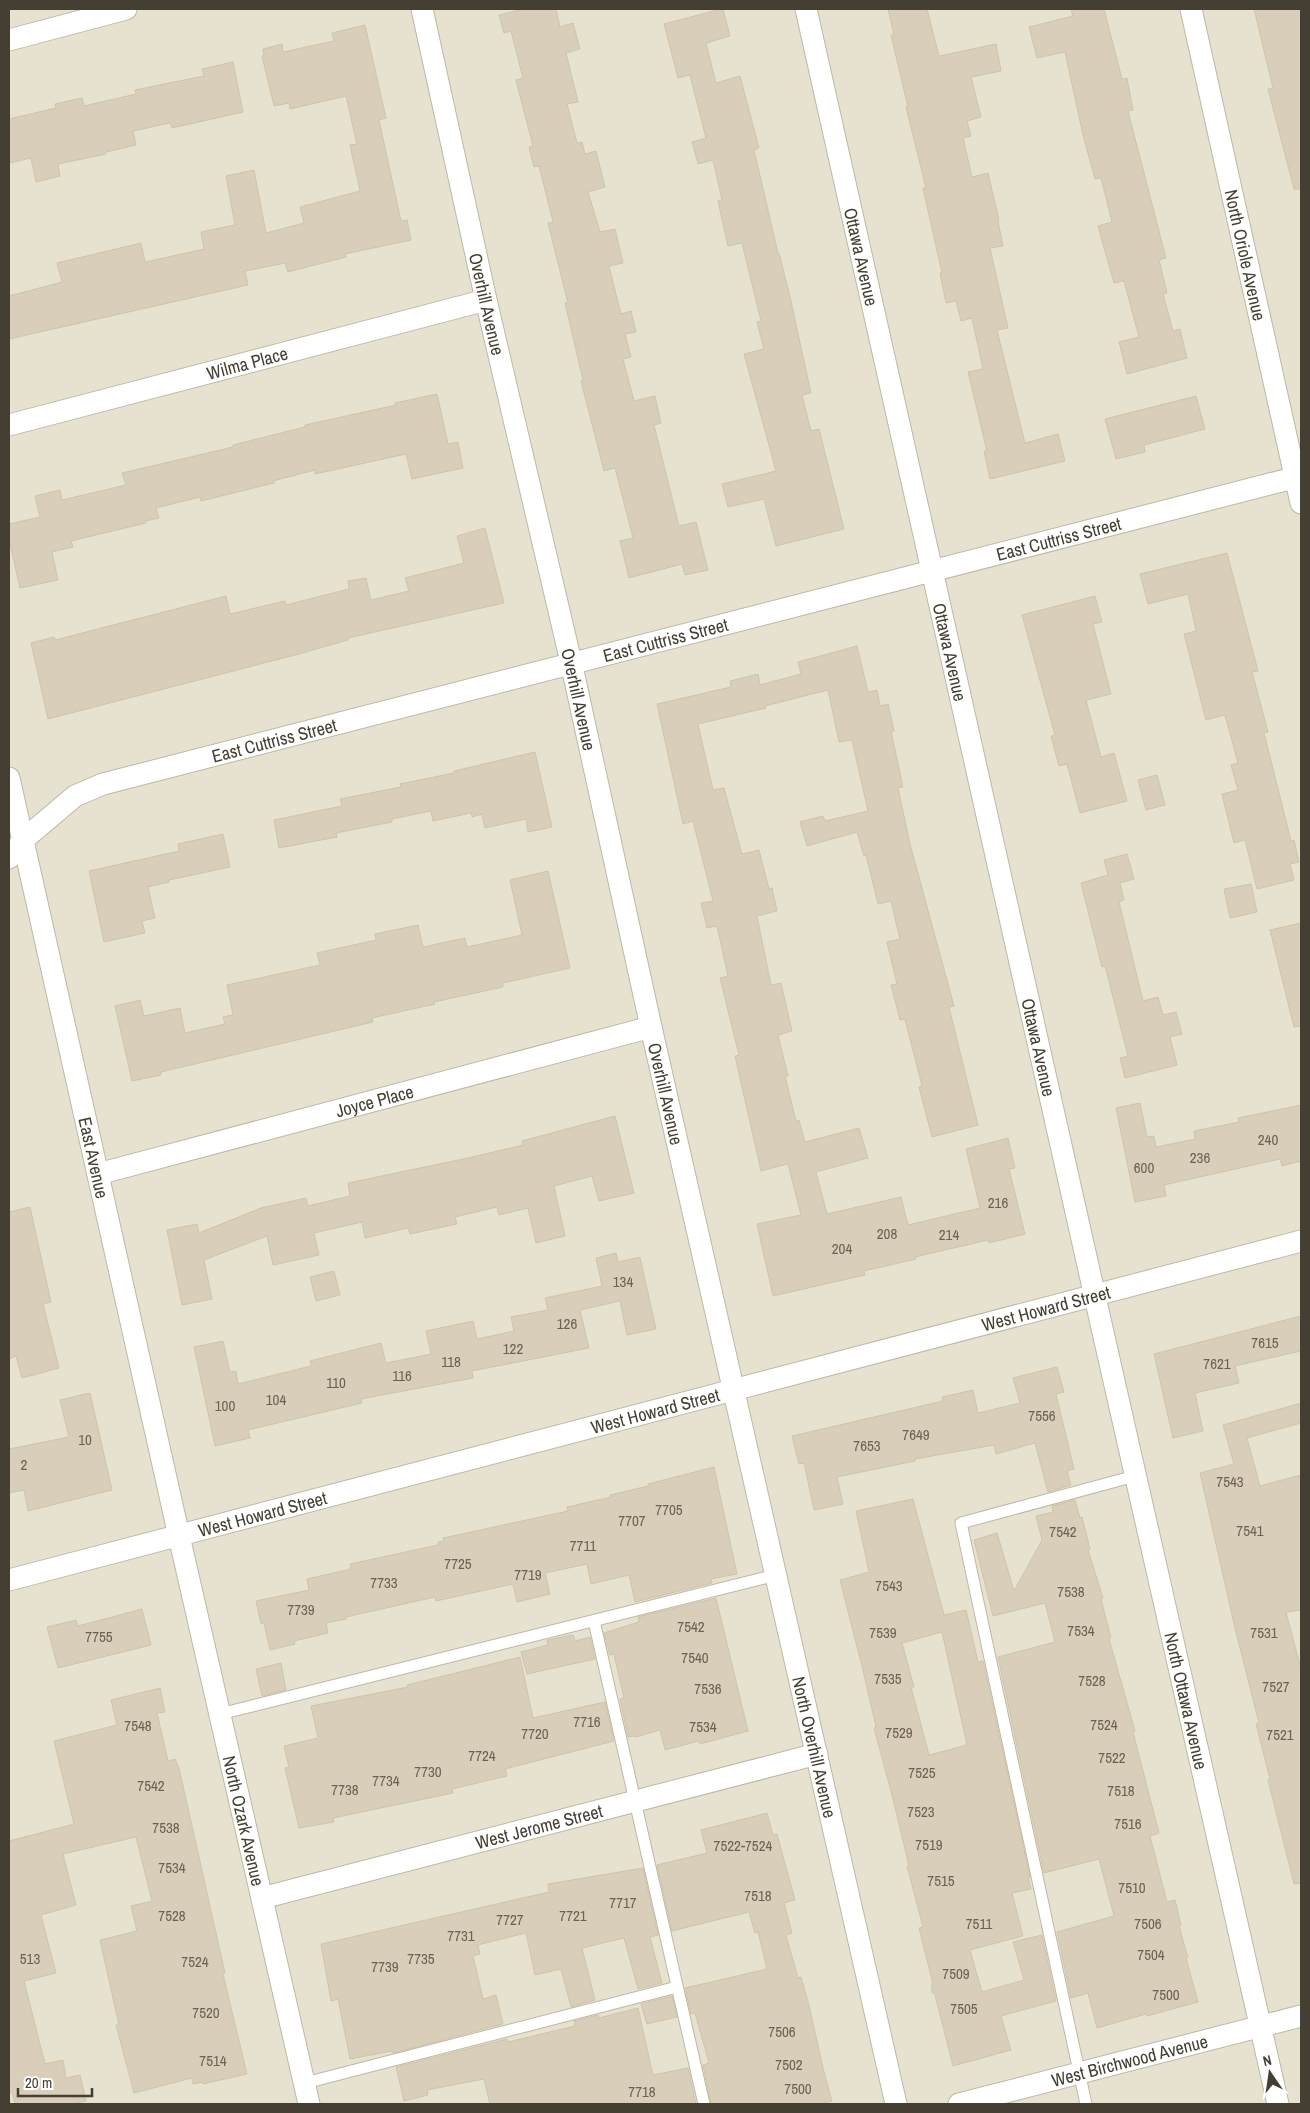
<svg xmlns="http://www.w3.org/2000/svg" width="1310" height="2113" font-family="'Archivo Narrow',sans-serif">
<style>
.residential{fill:#e7e2cf}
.building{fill:#d8ceb9;stroke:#d0c4a9;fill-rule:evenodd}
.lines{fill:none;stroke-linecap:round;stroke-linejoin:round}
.lane-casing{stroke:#beb8a4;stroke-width:13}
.street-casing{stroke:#beb8a4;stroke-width:23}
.lane{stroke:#fff;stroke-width:11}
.street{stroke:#fff;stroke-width:21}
.labels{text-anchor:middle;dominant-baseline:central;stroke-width:4.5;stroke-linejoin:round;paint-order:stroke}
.number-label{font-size:15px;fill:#696354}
.street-label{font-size:18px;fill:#443f32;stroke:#fff}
</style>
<rect width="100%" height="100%" fill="#f2efe1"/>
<rect class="residential" x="9" y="9" width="1292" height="2095"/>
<g class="building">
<path d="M523 9H556L560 27 573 23 580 49 566 53 578 102 567 104 577 143 582 142 585 154 596 151 605 187 588 192 600 232 615 229 623 263 609 266 621 314 631 311 636 332 625 334 631 357 623 359 634 401 655 396 661 423 654 425 679 526 696 522 708 570 685 575 682 564 629 578 620 541 633 538 615 468 604 471 581 381 583 380 565 303H568L548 223 553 222 539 166 534 167 529 147 533 146 516 80 523 78 511 31 504 33 499 15Z"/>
<path d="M721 9H723L730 36 706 43 716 83 740 76 759 148 754 150 778 253H779L790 297 811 393 802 395 811 431 819 429 844 529 776 546 764 499 728 507 722 484 776 471 744 354 764 349 757 322 761 321 742 243 728 246 718 201 722 200 713 160 698 164 692 142 706 138 690 75 678 78 664 24Z"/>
<path d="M888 9H927L939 56 996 44 1001 71 971 77 981 117 967 121 971 136 963 138 972 177 988 173 999 220 998 221 1003 246 990 248 1008 328 997 330 1025 443 1058 434 1065 461 990 479 984 451H987L968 372 983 369 972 318 961 321 956 301 946 303 940 273H942L923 188H926L906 107H908L891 35H894Z"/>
<path d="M1071 9H1104L1122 79 1127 78 1133 110 1128 111 1166 258 1159 260 1167 293 1163 294 1173 331 1180 329 1187 358 1127 374 1119 342 1139 337 1124 281 1114 283 1098 226 1112 222 1101 178 1095 179 1083 135 1065 52 1037 58 1029 27 1073 16Z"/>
<path d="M1254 9H1301V189H1294L1268 89 1273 88Z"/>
<path d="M365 25 386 118 379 120 401 221 407 220 411 240 345 254 346 257 288 272 285 263 245 271 248 285 9 339V296L62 282 57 263 141 243 145 262 204 249 201 232 235 225 226 176 254 170 266 233 304 223 300 207 360 191 350 145 357 144 346 96 290 109 289 103 274 106 262 56 264 55 263 49 282 44 283 52 334 41 332 33Z"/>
<path d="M233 62 243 112 172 128 170 123 133 131 136 145 106 152V154L58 164 60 176 36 182 31 158 9 163V119L56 108 55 104 82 98 84 106 136 94 135 90 204 76 202 69Z"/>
<path d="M437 394 448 444 458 442 463 468 412 479 406 454 315 474V470L273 481 274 483 201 501 200 497 156 508 159 518 145 521 146 523 71 541 73 547 52 552 58 580 20 588 9 539V524L40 517 35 496 60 490 62 500 126 485 122 473 233 447V445L305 427V425L396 405 395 403Z"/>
<path d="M1196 396 1205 429 1144 445 1145 452 1116 459 1105 419Z"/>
<path d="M485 528 504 603 348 638V640L299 654 48 719 31 643 54 637 55 640 226 596 230 614 285 601 286 605 349 589 348 581 366 578 371 600 409 591 405 578 464 563 457 536Z"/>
<path d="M1227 553 1258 671 1252 672 1268 732 1264 733 1291 841 1294 840 1299 862 1290 864 1294 880 1257 889 1245 840 1234 843 1222 794 1238 790 1231 765 1238 763 1225 715 1206 720 1184 634 1196 631 1188 594 1148 604 1140 574Z"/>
<path d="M1095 596 1102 622 1093 624 1111 694 1086 700 1101 757 1114 753 1127 801 1080 813 1067 764 1059 766 1051 736 1055 735 1022 615Z"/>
<path d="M857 646 868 692 877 690 880 706 888 704 894 731H891L903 787 898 788 910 844 954 1006 949 1007 978 1125 932 1137 919 1087 922 1086 905 1019 900 1020 891 985 897 984 887 942 900 939 891 901 878 904 866 855 864 856 857 832 807 846 800 822 823 816 825 821 868 811 852 740 839 742 828 690 765 706 766 708 698 724 713 790 724 788 742 854 759 850 769 889 772 888 777 911 757 916 771 985 781 983 792 1031 778 1035 788 1076H785L796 1121 799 1120 805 1142 859 1128 868 1158 816 1172 827 1214 901 1197 908 1225 980 1208 966 1149 1008 1138 1015 1168 1009 1169 1025 1234 989 1243 988 1240 915 1257 916 1259 864 1271 865 1275 773 1296 757 1224 801 1215 788 1164 761 1171 735 1056 739 1055 720 978 728 976 717 926 707 928 701 903 713 901 693 821 683 824 657 704 731 687 730 681 758 674 760 685 801 674 798 662Z"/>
<path d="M535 752 552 827 528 832 526 819 485 828 482 814 472 817 471 813 433 821 431 811 392 819V822L336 833 337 837 279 848 274 820 342 806 340 799 401 787 400 784 454 773V771Z"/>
<path d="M1157 775 1165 805 1146 810 1138 780Z"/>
<path d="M223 834 230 867 169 880V882L148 887 155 918 142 921 145 933 104 942 89 871 179 851 178 844Z"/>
<path d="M1127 854 1134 879 1120 883 1124 900 1119 902 1143 1001 1158 997 1163 1015 1176 1012 1182 1034 1170 1037 1177 1065 1125 1078 1120 1058 1128 1056 1105 966 1102 967 1081 883 1108 875 1104 860Z"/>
<path d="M548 871 570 968 503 983V987L434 1002 435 1004 372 1018 373 1022 161 1072V1075L132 1081 115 1006 140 1000 144 1016 180 1008 185 1033 225 1024 223 1017 233 1015 227 985 320 965 317 953 376 940 375 934 418 925 423 947 465 938 467 947 522 935 510 880Z"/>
<path d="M1251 884 1257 912 1230 918 1224 889Z"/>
<path d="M1301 923V1026L1294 1027 1270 930Z"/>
<path d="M1140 1103 1147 1137 1154 1136 1156 1147 1195 1139 1194 1131 1239 1122 1238 1118 1301 1105V1161L1282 1166 1280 1159 1164 1185 1166 1196 1135 1202 1116 1108Z"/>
<path d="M615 1116 634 1193 599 1201 592 1176 554 1186 565 1236 536 1243 528 1208 499 1215 497 1207 455 1217 457 1224 410 1234 408 1228 365 1238 362 1222 314 1233 319 1255 273 1265 267 1236 204 1260 212 1299 182 1305 167 1230 197 1224 199 1233 261 1208 306 1198 308 1206 350 1196 348 1183 468 1158 523 1145 522 1141Z"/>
<path d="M30 1207 51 1302 43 1304 59 1368 22 1378 16 1356 9 1359V1212Z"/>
<path d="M616 1253 618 1262 640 1257 656 1329 627 1335 620 1301 580 1310 589 1348 472 1371 473 1378 361 1399 362 1403 248 1430 250 1438 215 1446 194 1347 223 1341 230 1372 236 1371 238 1384 311 1366 310 1361 381 1343 386 1363 431 1354 426 1331 473 1321 477 1339 514 1331 511 1317 548 1310 545 1298 602 1286 596 1258Z"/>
<path d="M334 1271 340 1295 316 1301 310 1277Z"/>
<path d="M1301 1316V1351L1235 1366 1239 1383 1195 1393 1203 1431 1173 1438 1154 1354Z"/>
<path d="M1057 1367 1064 1392 1056 1394 1074 1469 1067 1471 1071 1485 1048 1492 1035 1443 996 1454 994 1445 915 1459V1461L837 1477 843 1504 814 1510 804 1463 799 1464 792 1436 943 1401 942 1397 973 1390 978 1413 1020 1403 1013 1378Z"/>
<path d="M90 1393 112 1490 28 1511 24 1490 9 1493V1449L69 1437 60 1400Z"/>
<path d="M1301 1403V1423L1247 1438 1260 1486 1301 1475V1610L1286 1612 1301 1669V1883L1294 1884 1268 1780 1270 1779 1256 1724 1259 1723 1234 1624 1200 1473 1234 1464 1223 1425Z"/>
<path d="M714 1467 737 1574 711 1579 712 1583 635 1602 629 1575 591 1584 587 1564 545 1573 550 1594 517 1602 513 1584 436 1601 435 1597 346 1617V1619L326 1623 328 1633 294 1641 295 1644 270 1650 264 1623 261 1624 256 1601 309 1590 307 1579 351 1569 350 1564 438 1545V1542L444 1541 443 1538 568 1511 567 1507 611 1497 610 1495 648 1486V1484Z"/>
<path d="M913 1499 944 1615 966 1610 978 1662 983 1661 1030 1877H1028L1031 1889 1012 1893 1023 1936 970 1950 982 1992 1024 1980 1013 1942 1042 1935 1056 2001 1001 2016 1011 2050 953 2066 935 1995 932 1992V1980L919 1928 923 1927 907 1866H909L893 1799 874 1728 876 1727 863 1670 840 1580 869 1572 856 1511ZM942 1632 967 1745 929 1755 911 1687H914L902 1643Z"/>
<path d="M1075 1500 1080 1518 1082 1517 1090 1549 1088 1550 1103 1598 1101 1599 1111 1638 1109 1639 1135 1731 1133 1732 1159 1833 1150 1836 1167 1902 1175 1900 1181 1925 1179 1926 1188 1958H1186L1198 2002 1147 2016 1146 2014 1097 2028 1088 1993 1071 1998 1057 1932 1114 1916 1099 1859 1044 1873 998 1657 1055 1642 1045 1603 993 1616 974 1540 997 1533 1014 1591 1042 1540 1036 1516 1053 1512 1052 1506Z"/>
<path d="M716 1598 748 1731 700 1744 699 1741 665 1750 660 1730 636 1737 635 1736 628 1737 620 1699 624 1698 614 1654 610 1655 604 1633 639 1622 638 1617Z"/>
<path d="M142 1609 151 1645 58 1668 47 1627 76 1620 78 1626Z"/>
<path d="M573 1635 575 1641 590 1637 595 1659 527 1674 521 1652 548 1645 547 1640Z"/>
<path d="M520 1657 533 1718 605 1702 614 1741 505 1769 507 1776 452 1789 453 1793 333 1818 334 1822 299 1828 285 1768 289 1767 284 1746 318 1738 311 1706 408 1687 407 1685Z"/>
<path d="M281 1663 286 1690 262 1696 256 1669Z"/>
<path d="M160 1688 165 1712 157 1713 168 1761 175 1759 179 1768 225 1973 223 1974 247 2074 203 2084V2082L193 2084 192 2078 134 2093 116 2025H119L100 1940 137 1931 131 1906 152 1901 136 1837 63 1854 76 1905 41 1915 56 1973 24 1981 45 2064 63 2060 66 2078 80 2075 86 2101 71 2104H15L12 2092 9 2093V1841L74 1824 54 1741 117 1725 111 1700Z"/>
<path d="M767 1813 773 1835 777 1834 795 1900 784 1903 792 1933 786 1935 798 1978 801 1977 809 2005 823 2068 832 2101 820 2104H711L703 2065 709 2063 695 2013 691 2014 685 1988 767 1969 758 1932 755 1933 749 1912 672 1931 657 1865 707 1853 701 1830Z"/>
<path d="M643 1868 658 1935 650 1937 662 1983 638 1989 624 1938 582 1948 595 2000 571 2007 561 1969 535 1975 526 1933 478 1945 480 1954 473 1956 483 1999 496 1995 503 2024 393 2053 392 2051 350 2059 338 1999 331 2001 321 1944 549 1892 548 1884Z"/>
<path d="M672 1996 677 2017 647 2024 641 2004Z"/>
<path d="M638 2008 653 2075 688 2068 696 2104H490L484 2079 427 2090 428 2095 404 2101 396 2067 507 2039 508 2042 575 2026 574 2021 598 2015 599 2018Z"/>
</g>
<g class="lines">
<defs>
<g id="lane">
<path d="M594 1621 704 2104"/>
<path d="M220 1714 776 1575"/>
<path d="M305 2083 677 1987"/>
<path d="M1086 2104 961 1523 1135 1476"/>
</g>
<g id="street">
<path id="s1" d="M422 9 486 300 571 662 651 1027 896 2104"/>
<path id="s2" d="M806 9 1102 1328 1278 2104"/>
<path id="s3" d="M1191 9 1301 503"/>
<path d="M9 40 126 9"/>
<path id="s4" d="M9 425 486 300"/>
<path id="s5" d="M9 778 179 1536 309 2104"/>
<path id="s6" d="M9 858 23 840 75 796 103 784 1301 476"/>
<path id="s7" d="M98 1174 651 1027"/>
<path id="s8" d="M9 1580 1301 1241"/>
<path id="s9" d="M262 1898 817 1754"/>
<path id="s10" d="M959 2104 1301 2016"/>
</g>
</defs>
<use href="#lane" class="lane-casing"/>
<use href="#street" class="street-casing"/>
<use href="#lane" class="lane"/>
<use href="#street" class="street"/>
</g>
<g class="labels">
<g class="number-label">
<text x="1268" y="1139">240</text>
<text x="1200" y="1157">236</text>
<text x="1144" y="1167">600</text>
<text x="998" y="1202">216</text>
<text x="887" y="1233">208</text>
<text x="949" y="1234">214</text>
<text x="842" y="1248">204</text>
<text x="623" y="1281">134</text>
<text x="567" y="1323">126</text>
<text x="1265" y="1342">7615</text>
<text x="513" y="1348">122</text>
<text x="451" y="1361">118</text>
<text x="1217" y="1363">7621</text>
<text x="402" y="1375">116</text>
<text x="336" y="1382">110</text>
<text x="276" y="1399">104</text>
<text x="225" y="1405">100</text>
<text x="1042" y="1415">7556</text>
<text x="916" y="1434">7649</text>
<text x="85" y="1439">10</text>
<text x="867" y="1445">7653</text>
<text x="24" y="1464">2</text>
<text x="1230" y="1481">7543</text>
<text x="669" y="1509">7705</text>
<text x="632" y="1520">7707</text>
<text x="1250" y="1530">7541</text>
<text x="1063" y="1531">7542</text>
<text x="583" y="1545">7711</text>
<text x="458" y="1563">7725</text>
<text x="528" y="1574">7719</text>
<text x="384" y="1582">7733</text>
<text x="889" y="1585">7543</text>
<text x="1071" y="1591">7538</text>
<text x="301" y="1609">7739</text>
<text x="691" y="1626">7542</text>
<text x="1081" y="1630">7534</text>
<text x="883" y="1632">7539</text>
<text x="1264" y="1632">7531</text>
<text x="99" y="1636">7755</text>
<text x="695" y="1657">7540</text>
<text x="888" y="1678">7535</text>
<text x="1092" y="1680">7528</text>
<text x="1276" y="1686">7527</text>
<text x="708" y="1688">7536</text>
<text x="587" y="1721">7716</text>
<text x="1104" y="1724">7524</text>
<text x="138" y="1725">7548</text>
<text x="703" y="1726">7534</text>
<text x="899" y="1732">7529</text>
<text x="535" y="1733">7720</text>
<text x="1280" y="1734">7521</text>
<text x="482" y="1755">7724</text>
<text x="1112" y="1757">7522</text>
<text x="428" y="1771">7730</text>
<text x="922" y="1772">7525</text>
<text x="386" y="1780">7734</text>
<text x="151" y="1785">7542</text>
<text x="345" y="1789">7738</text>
<text x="1121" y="1790">7518</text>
<text x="921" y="1811">7523</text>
<text x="1128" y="1823">7516</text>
<text x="166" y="1827">7538</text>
<text x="929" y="1844">7519</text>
<text x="743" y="1845">7522-7524</text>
<text x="172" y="1867">7534</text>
<text x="941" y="1880">7515</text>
<text x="1132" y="1887">7510</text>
<text x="758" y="1895">7518</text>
<text x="623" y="1902">7717</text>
<text x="172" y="1915">7528</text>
<text x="573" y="1915">7721</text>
<text x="510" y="1919">7727</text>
<text x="979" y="1923">7511</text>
<text x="1148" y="1923">7506</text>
<text x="461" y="1935">7731</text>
<text x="1151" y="1954">7504</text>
<text x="30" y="1958">513</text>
<text x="421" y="1958">7735</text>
<text x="195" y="1961">7524</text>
<text x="385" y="1966">7739</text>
<text x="956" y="1973">7509</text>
<text x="1166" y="1994">7500</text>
<text x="964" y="2008">7505</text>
<text x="206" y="2012">7520</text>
<text x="782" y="2031">7506</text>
<text x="213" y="2060">7514</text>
<text x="789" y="2064">7502</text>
<text x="798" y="2088">7500</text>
<text x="642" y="2091">7718</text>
</g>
<g class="street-label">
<text stroke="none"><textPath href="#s3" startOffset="252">North Oriole Avenue</textPath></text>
<text stroke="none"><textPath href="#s2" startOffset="254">Ottawa Avenue</textPath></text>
<text stroke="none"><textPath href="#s1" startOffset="302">Overhill Avenue</textPath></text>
<text stroke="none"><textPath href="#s4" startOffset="246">Wilma Place</textPath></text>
<text stroke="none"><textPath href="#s6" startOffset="1108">East Cuttriss Street</textPath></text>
<text stroke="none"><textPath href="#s6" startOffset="702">East Cuttriss Street</textPath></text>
<text stroke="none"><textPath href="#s2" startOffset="659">Ottawa Avenue</textPath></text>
<text stroke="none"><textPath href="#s1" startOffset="708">Overhill Avenue</textPath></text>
<text stroke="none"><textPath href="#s6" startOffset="298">East Cuttriss Street</textPath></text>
<text stroke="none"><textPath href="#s2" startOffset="1064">Ottawa Avenue</textPath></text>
<text stroke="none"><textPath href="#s1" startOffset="1112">Overhill Avenue</textPath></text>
<text stroke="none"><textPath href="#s7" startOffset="286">Joyce Place</textPath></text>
<text stroke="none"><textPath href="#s5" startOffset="389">East Avenue</textPath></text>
<text stroke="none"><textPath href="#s8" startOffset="1072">West Howard Street</textPath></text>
<text stroke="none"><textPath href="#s8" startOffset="668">West Howard Street</textPath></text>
<text stroke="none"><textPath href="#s8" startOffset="262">West Howard Street</textPath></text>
<text stroke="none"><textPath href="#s2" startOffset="1734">North Ottawa Avenue</textPath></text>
<text stroke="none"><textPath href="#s1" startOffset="1782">North Overhill Avenue</textPath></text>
<text stroke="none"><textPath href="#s5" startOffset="1069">North Ozark Avenue</textPath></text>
<text stroke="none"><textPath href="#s9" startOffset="286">West Jerome Street</textPath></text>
<text stroke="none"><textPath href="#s10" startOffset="176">West Birchwood Avenue</textPath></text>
</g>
</g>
<rect width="1310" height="2113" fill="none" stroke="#443f32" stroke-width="20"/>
<g transform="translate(1270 2073) rotate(347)" stroke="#ffffff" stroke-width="4" paint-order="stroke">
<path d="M0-4L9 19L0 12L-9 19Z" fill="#443f32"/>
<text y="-8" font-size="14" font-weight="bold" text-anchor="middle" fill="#443f32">N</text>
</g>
<path d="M18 2088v8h74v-8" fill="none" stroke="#443f32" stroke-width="2.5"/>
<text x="25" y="2088" font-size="15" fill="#443f32" stroke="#ffffff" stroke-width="4" paint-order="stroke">20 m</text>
</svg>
